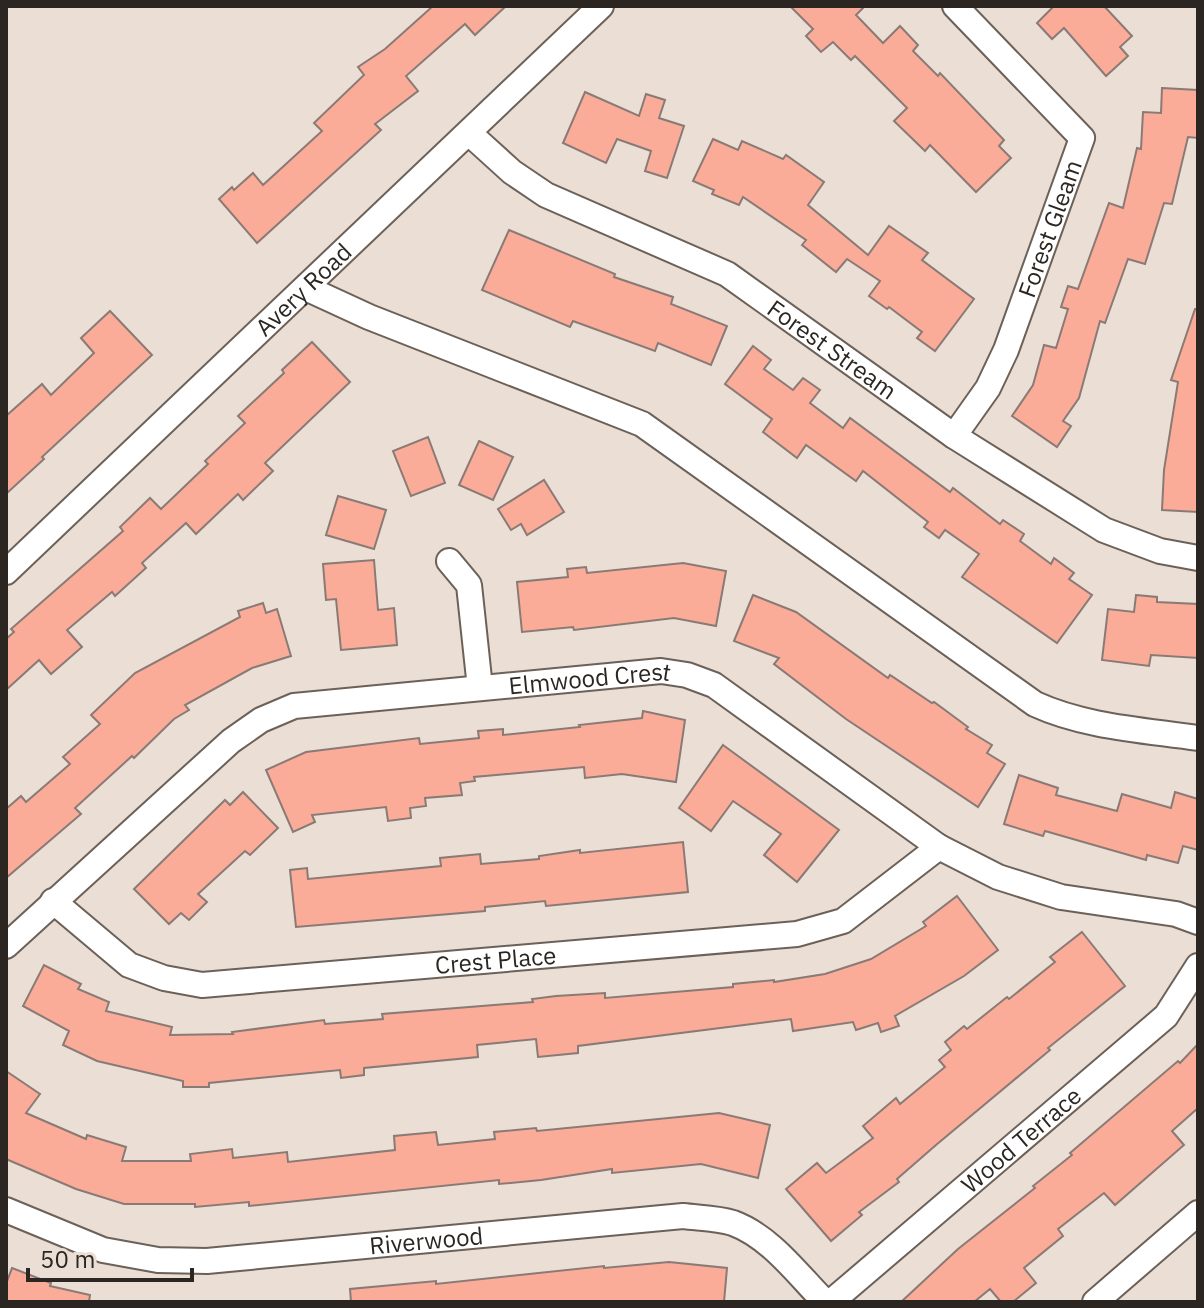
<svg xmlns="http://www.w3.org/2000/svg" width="1204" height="1308" font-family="'IBM Plex Sans',sans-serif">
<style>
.building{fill:#fbac98;stroke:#8a7a76;stroke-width:2}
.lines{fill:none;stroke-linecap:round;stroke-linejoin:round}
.minor-casing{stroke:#6c6158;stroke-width:28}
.minor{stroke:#fff;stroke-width:24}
.labels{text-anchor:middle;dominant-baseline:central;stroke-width:6;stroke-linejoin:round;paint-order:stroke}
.street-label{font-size:24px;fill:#2b2622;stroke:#ebded4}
</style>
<rect width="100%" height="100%" fill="#ebded4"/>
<g class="building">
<path d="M433 6H506L475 35 465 24 406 76 418 91 375 124 381 130 257 243 219 199 232 187 234 190 253 173 263 185 322 131 314 123 364 75 358 67 385 49Z"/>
<path d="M790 6H865L856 15 883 43 900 26 918 45 913 51 938 76 940 73 1004 140 999 146 1011 158 976 192 930 145 925 151 894 121 907 108 855 56 851 60 833 42 821 52 806 36 813 29Z"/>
<path d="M1054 6H1104L1132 36 1120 47 1128 56 1106 76 1064 28 1052 39 1037 23Z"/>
<path d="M1162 88 1198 90V138L1188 137 1172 204 1164 203 1145 264 1128 259 1105 323 1100 321 1079 398 1063 421 1071 426 1057 447 1012 416 1033 385 1044 345 1056 348 1068 309 1061 307 1068 286 1078 289 1109 203 1123 208 1137 148 1141 149 1143 112 1161 113Z"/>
<path d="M585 92 639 116 646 94 665 100 659 118 684 126 667 178 645 171 651 151 617 139 606 163 563 143Z"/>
<path d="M713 139 738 150 742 141 783 159 786 155 824 182 808 205 868 255 889 226 928 253 922 260 974 299 935 351 917 338 922 332 889 307 887 309 869 296 880 281 847 259 836 272 802 245 806 240 743 197 739 205 712 194 714 190 693 181Z"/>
<path d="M509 230 615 274 614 277 673 297 671 304 727 326 711 365 658 343 655 351 573 321 570 327 482 290Z"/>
<path d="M1195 309 1198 310V512L1162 510 1164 470 1178 382 1171 380Z"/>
<path d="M110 311 152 355 42 457 44 459 6 494V416L42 384 51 395 94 353 81 338Z"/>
<path d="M312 342 350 382 265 463 273 471 243 500 238 494 196 534 186 523 142 563 146 568 115 596 112 592 67 630 82 647 51 674 39 660 6 690V639L14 632 11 629 123 531 120 527 150 498 161 509 208 464 205 461 245 423 238 416 284 373 282 370Z"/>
<path d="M753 346 771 360 764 369 793 390 803 378 820 390 810 403 843 428 850 418 950 492 953 488 1000 524 1003 520 1024 534 1020 541 1051 564 1054 558 1074 573 1069 579 1092 595 1057 643 962 577 979 554 945 530 939 538 924 527 928 522 863 471 856 481 806 445 797 458 763 432 772 419 725 384Z"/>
<path d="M428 437 445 483 411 496 393 451Z"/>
<path d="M479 441 513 457 493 500 459 485Z"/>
<path d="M544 480 564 512 527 535 521 524 511 530 498 509Z"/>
<path d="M338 496 386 510 374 549 326 535Z"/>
<path d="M374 560 378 610 394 608 397 645 341 650 336 599 326 600 323 564Z"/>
<path d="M683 563 726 571 716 626 674 618 574 630 573 627 522 632 517 582 568 577 567 569 586 567 587 573Z"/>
<path d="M753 595 796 612 888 678 890 675 932 703 934 702 968 727 966 729 992 745 987 753 1005 764 978 807 846 719 774 664 779 658 734 641Z"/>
<path d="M1136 595 1157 597V602L1198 604V658L1151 655 1149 666 1102 660 1108 609 1134 612Z"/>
<path d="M263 603 266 613 277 609 291 656 252 668 185 705 189 710 174 719 134 758 132 756 75 808 81 814 6 878V809L21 796 26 802 70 764 63 757 100 724 91 715 135 673 240 617 238 611Z"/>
<path d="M643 711 685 720 676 782 622 774 585 778 584 767 474 777 475 781 460 783 462 795 425 798 426 806 410 808 411 818 388 821 386 807 312 815 315 822 293 832 266 770 306 752 419 738 420 744 479 738 478 731 503 729V735L580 727 579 725 642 718Z"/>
<path d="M723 745 839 830 797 882 764 855 781 834 733 801 711 831 679 808Z"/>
<path d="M1019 775 1058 788 1056 795 1117 811 1122 794 1171 808 1175 792 1198 799V850L1183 846 1178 863 1147 855 1146 860 1045 831 1043 836 1004 824Z"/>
<path d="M243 792 278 828 250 855 245 851 198 894 207 902 189 920 181 913 169 924 134 889 225 800 230 805Z"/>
<path d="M683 842 688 892 546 906 545 901 485 907V911L296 927 290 870 307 868 308 879 441 866 440 858 480 854 481 864 539 859V856L580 850V853Z"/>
<path d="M957 896 998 950 964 976 895 1016 899 1026 881 1032 878 1023 856 1030 853 1022 793 1031 791 1019 578 1046V1053L538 1057 536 1039 477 1045 478 1057 364 1068V1075L341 1078 340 1070 209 1083V1087H183V1081L97 1061 63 1045 69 1031 23 1006 44 965 81 984 78 989 109 1002 106 1011 172 1027 170 1035 233 1034 232 1032 324 1020 325 1024 383 1019 382 1014 533 1002 532 999 556 996 605 993V998L733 987V984L774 980V982L825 974 871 959 926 926 923 922Z"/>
<path d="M1082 932 1125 986 1048 1048 1050 1050 936 1145 897 1179 899 1182 859 1212 862 1215 831 1241 786 1189 817 1163 826 1173 873 1138 863 1126 896 1098 900 1104 945 1067 939 1060 951 1050 945 1042 964 1026 967 1029 1007 997 1009 999 1055 962 1050 957Z"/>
<path d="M1198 1044V1108L1172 1131 1184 1145 1115 1205 1104 1193 1058 1229 1063 1236 1024 1268 1036 1283 1013 1302H1001L990 1289 974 1302H901L958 1249 1035 1188 1033 1186 1072 1155 1070 1153 1178 1061 1180 1063Z"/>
<path d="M6 1071 40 1094 26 1113 86 1139 87 1135 126 1147 122 1161H191L190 1154 232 1149 233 1158 287 1152 288 1162 395 1150 394 1136 436 1132 438 1145 495 1139 494 1132 536 1128 537 1131 719 1113 770 1125 758 1178 701 1164 612 1173V1169L541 1180 499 1184V1180L249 1206V1202L195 1207V1204H124L76 1189 6 1159Z"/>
<path d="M669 1262 727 1268 724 1302H351L350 1289 436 1281V1284L604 1266V1268Z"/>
<path d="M12 1268 51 1283 50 1286 90 1295 89 1302H6V1284Z"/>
</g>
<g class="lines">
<defs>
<g id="minor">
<path id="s1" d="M469 133 512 172 546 195 727 274 954 436 1104 530 1160 551 1198 558"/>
<path d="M306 288 369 317 642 424 1035 704C1085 727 1144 730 1198 738"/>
<path id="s2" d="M954 436 988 388 1006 350 1082 138 955 6"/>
<path d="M449 561 469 585 480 688"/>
<path id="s3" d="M6 572 601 6"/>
<path id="s4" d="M53 901 129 965 164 978 202 985 797 934 843 921 939 847"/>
<path id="s5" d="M6 946 231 741 261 720 294 706 661 671 687 675 714 685 939 847 998 877 1061 897 1176 914 1198 922"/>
<path id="s6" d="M6 1210 103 1250 158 1260 207 1261 683 1216C699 1218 718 1218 733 1223 771 1237 798 1275 825 1302"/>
<path id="s7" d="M831 1302 1166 1016 1198 966"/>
<path d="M1095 1302 1198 1213"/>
</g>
</defs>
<use href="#minor" class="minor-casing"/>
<use href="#minor" class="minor"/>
</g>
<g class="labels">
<g class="street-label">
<text stroke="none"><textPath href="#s2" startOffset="230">Forest Gleam</textPath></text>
<text stroke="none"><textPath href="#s3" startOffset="410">Avery Road</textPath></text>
<text stroke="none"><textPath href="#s1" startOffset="426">Forest Stream</textPath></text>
<text stroke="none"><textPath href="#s5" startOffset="674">Elmwood Crest</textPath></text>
<text stroke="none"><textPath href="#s4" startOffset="470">Crest Place</textPath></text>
<text stroke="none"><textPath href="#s7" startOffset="250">Wood Terrace</textPath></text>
<text stroke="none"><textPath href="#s6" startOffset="430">Riverwood</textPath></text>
</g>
</g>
<rect width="1204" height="1308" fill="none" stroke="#2b2622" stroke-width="16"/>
<path d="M28 1268v12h164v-12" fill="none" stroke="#2b2622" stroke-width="4"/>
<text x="40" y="1268" font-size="24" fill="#2b2622" stroke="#ebded4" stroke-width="6" paint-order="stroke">50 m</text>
</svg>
